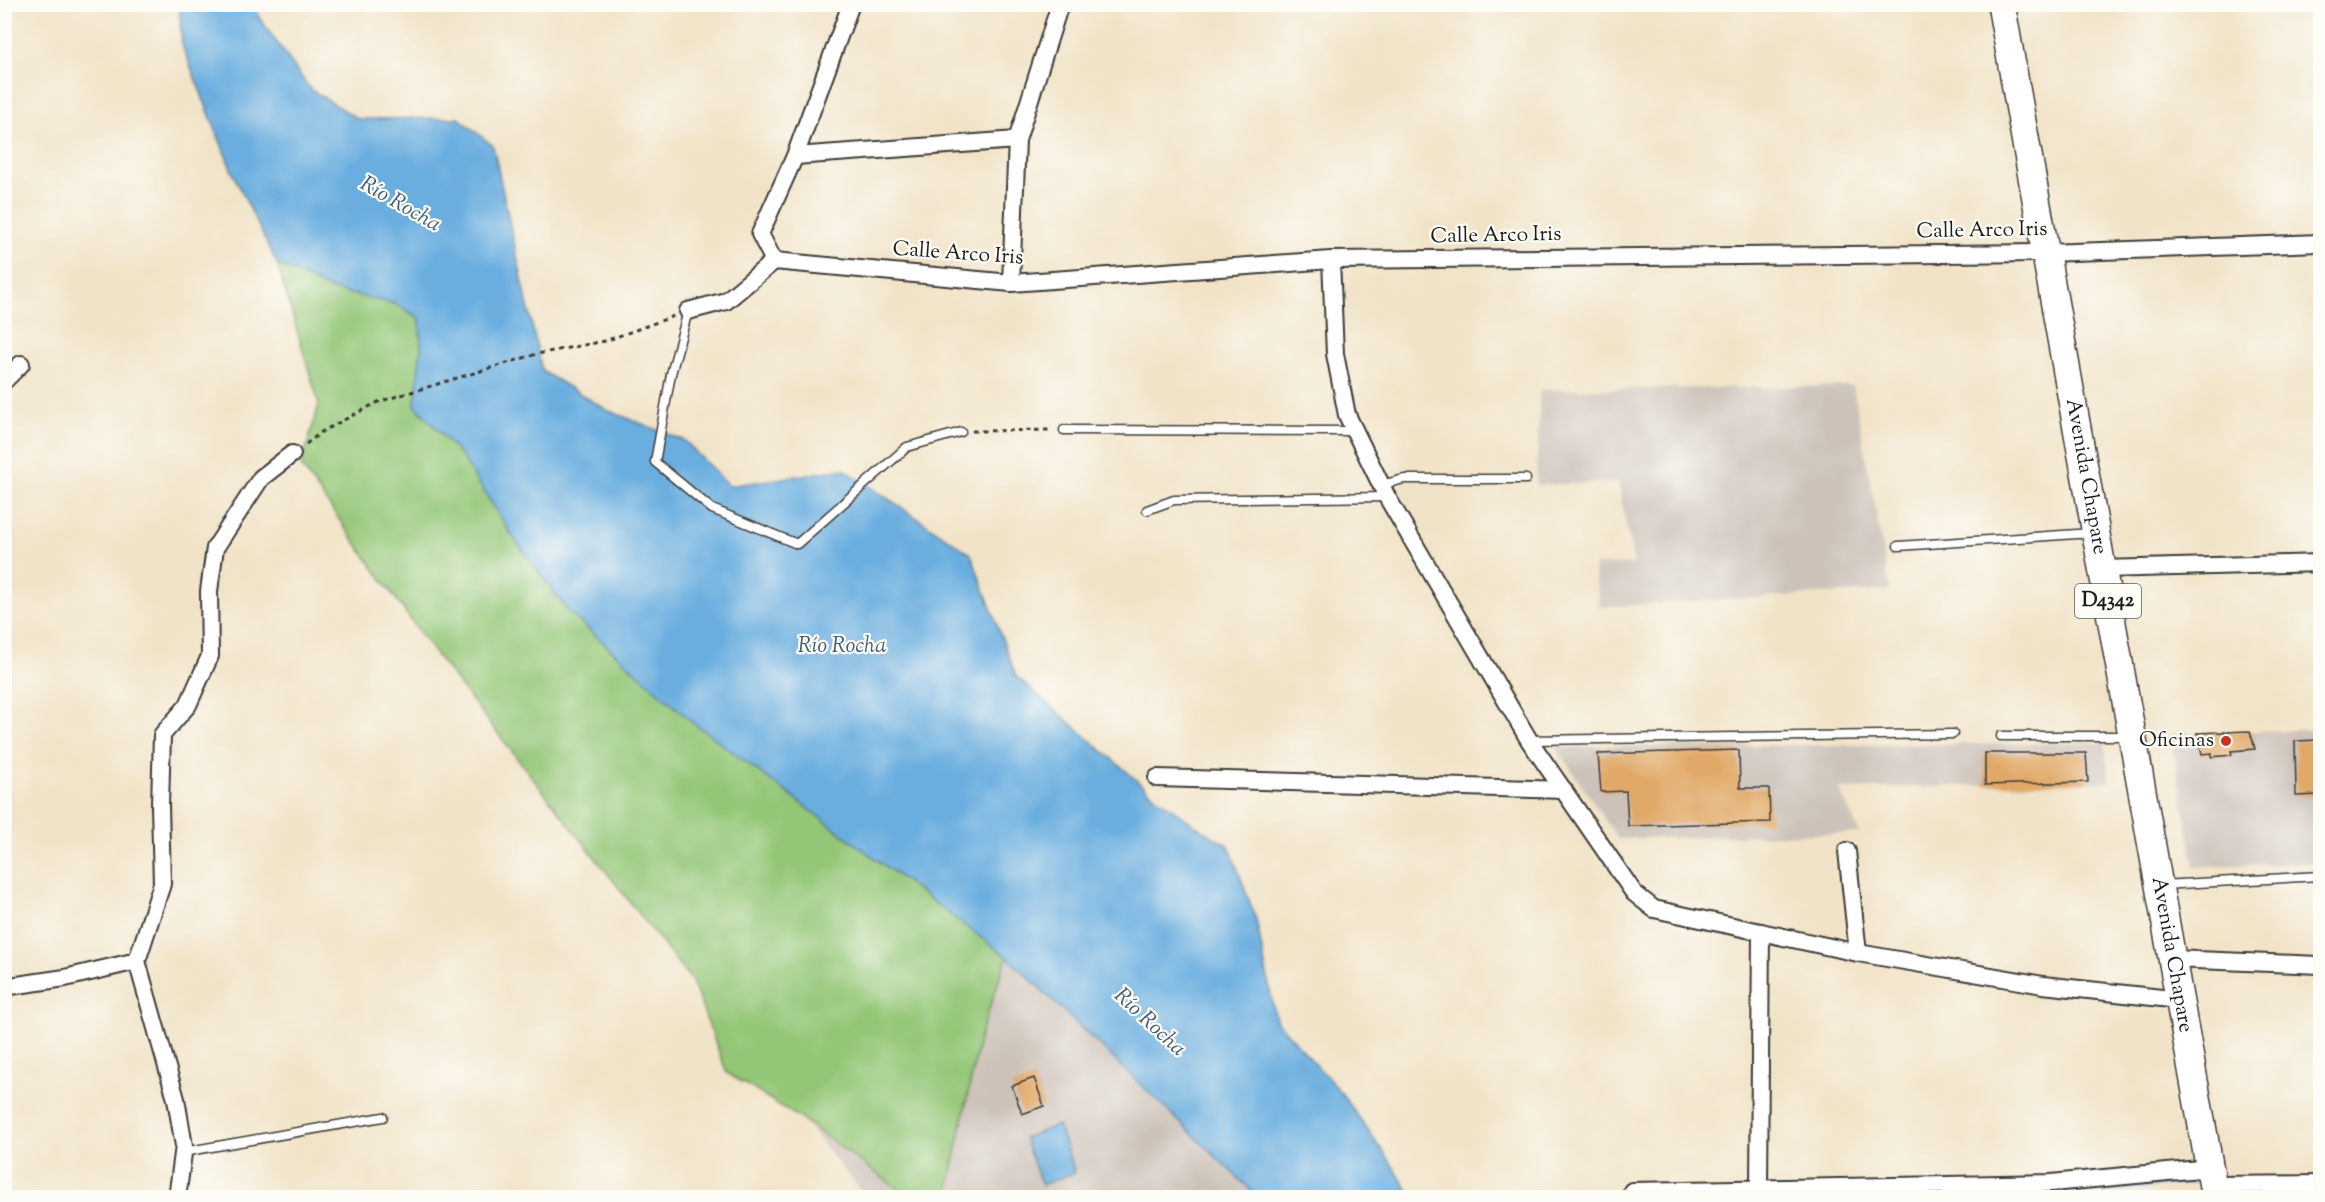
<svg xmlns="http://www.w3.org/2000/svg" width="2325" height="1202" font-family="'Sorts Mill Goudy',serif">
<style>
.industrial{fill:#ccc2b9}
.green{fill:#93c676;stroke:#587149;stroke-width:1.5}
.water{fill:#6aaedf;stroke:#43657e;stroke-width:1.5}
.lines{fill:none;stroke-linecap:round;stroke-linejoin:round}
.stream{stroke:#6aaedf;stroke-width:5}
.building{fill:#e1a967}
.service-casing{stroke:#3c3a36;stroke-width:11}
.minor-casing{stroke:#3c3a36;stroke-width:20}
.primary-casing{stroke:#3c3a36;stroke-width:30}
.path{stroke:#3c3a36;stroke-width:3;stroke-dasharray:4.5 4.5;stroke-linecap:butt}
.service{stroke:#fff;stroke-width:8}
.minor{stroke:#fff;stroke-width:16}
.primary{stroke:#fff;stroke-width:27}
.poi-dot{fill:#c8321e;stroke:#fdfcf7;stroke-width:2}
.labels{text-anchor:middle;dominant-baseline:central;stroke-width:4.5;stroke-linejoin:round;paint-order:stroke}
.shield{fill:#fdfcf7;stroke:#605f5e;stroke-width:1.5}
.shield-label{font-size:20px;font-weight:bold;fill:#1c1c1c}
.street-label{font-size:21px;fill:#1c1c1c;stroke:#fdfcf7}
.poi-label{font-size:21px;fill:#1c1c1c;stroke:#fdfcf7;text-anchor:end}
.water-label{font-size:22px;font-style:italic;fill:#3f5e74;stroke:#fdfcf7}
</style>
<rect width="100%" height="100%" fill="#fdfcf7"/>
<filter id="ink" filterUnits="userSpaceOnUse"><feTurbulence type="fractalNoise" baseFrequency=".0167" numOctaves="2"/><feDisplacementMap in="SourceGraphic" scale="12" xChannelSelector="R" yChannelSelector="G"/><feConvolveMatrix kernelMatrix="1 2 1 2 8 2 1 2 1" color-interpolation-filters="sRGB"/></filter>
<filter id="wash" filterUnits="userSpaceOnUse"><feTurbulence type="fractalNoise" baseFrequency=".008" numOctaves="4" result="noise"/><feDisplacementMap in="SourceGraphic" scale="24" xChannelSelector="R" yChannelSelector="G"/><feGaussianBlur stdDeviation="1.35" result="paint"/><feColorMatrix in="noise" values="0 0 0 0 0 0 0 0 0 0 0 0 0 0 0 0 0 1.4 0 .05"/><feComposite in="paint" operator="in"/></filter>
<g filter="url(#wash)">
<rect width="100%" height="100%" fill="#f1e3c7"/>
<g class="industrial">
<path d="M1853 386 1890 590 1599 607 1594 565 1634 564 1618 482 1536 485 1540 390Z"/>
<path d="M2320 729V862L2194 867 2171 734Z"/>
<path d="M2105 743 2109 782 1839 789 1860 833 1618 839 1556 747Z"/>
<path d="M898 876 1007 957 1258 1197H866L802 1119Z"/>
</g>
<path class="green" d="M277 264 330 289 395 304 420 318 421 349 415 405 462 457 515 540 568 611 691 721 1007 957 980 1035 947 1197H909L802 1119 727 1073 692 981 433 651 301 466 319 404Z"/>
<g class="water">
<path d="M179 5H259L258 16 310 89 358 119 459 118 493 146 542 371 607 410 685 441 729 486 844 469 971 554 1016 676 1155 796 1196 826 1229 846 1256 919 1276 1020 1343 1095 1391 1163 1412 1197H1258L1007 957 691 721 568 611 515 540 462 457 415 405 421 349 420 318 395 304 330 289 277 264 233 174 182 45Z"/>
<path d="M1058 1125 1075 1172 1042 1185 1024 1138Z"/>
</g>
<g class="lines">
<path class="stream" d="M2020 1198 2202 1180"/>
</g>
<g id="blocks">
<g class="building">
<path d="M2250 731 2255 749 2231 751 2232 755 2212 757V753L2202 754 2197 733Z"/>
<path d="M2320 740V795L2296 796 2295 741Z"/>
<path d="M1739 750 1740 788H1769L1770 822 1628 826 1626 791 1601 792 1598 754Z"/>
<path d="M1985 753H2086L2088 782 1985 785Z"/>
<path d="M1034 1078 1044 1106 1022 1114 1012 1086Z"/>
</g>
</g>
</g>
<g filter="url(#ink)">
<use href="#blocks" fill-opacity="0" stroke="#3c3a36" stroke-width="1.5"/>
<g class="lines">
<defs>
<g id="service">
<path d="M688 311 671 374 655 462 712 509 797 544 907 447 961 432"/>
<path d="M1064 430 1354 431"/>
<path d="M1381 485 1404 479H1526"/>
<path d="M1147 510 1174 500 1387 497"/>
<path d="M1898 546 2092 533"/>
<path d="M2001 736H2129"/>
<path d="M1530 740 1953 734"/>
<path d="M2162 885 2320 876"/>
<path d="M183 1152 383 1117"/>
</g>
<g id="minor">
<path d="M795 156 1017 140"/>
<path d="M1331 260 1335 354 1347 415 1387 497 1529 740 1634 893 1654 909 1858 953 2043 985 2180 1000"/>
<path d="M774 261 760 234 795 156 851 4"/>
<path d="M1011 283 1017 140 1060 4"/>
<path d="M688 311 726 301 774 261 1011 283 1331 260 2046 253 2320 243"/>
<path d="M4 381 21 364"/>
<path d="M2103 569 2320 563"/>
<path d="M1157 778 1564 790"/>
<path d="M1847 851 1858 953"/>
<path d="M2172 959 2320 965"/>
<path d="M4 987 65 978 137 961"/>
<path d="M2213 1185 2320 1184"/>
<path d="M1759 1188 1761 932"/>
<path d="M1632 1191 2051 1183 2210 1168"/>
<path d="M177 1198 184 1146 176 1099 137 961 162 884 160 805 162 735 188 705 210 656 209 591 215 548 261 478 292 454"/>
</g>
<g id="primary">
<path id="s1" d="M2001 4 2215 1198"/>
</g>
</defs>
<use href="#service" class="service-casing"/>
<use href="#minor" class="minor-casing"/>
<use href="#primary" class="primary-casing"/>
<g class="path">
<path d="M972 431 1053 430"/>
<path d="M306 444 323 431 378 402 537 354 605 341 674 316"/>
</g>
<use href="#service" class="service"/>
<use href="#minor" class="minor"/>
<use href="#primary" class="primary"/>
</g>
</g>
<circle class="poi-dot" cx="2226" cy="741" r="6"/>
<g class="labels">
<rect class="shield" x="2075" y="584" width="66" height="34" rx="4.5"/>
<g class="shield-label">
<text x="2108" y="601">D4342</text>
</g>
<g class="street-label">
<text transform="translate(1982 231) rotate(-1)">Calle Arco Iris</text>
<text transform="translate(1496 236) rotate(-1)">Calle Arco Iris</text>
<text transform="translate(958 254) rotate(4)">Calle Arco Iris</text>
<text stroke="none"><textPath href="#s1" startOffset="480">Avenida Chapare</textPath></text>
<text stroke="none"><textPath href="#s1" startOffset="966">Avenida Chapare</textPath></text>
</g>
<g class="poi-label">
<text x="2214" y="741">Oficinas</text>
</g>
<g class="water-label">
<text transform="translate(400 205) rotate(30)">Río Rocha</text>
<text x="842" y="647">Río Rocha</text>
<text transform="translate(1149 1023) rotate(43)">Río Rocha</text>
</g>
</g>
<rect width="2325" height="1202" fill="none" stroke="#fdfcf7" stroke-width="24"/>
</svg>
